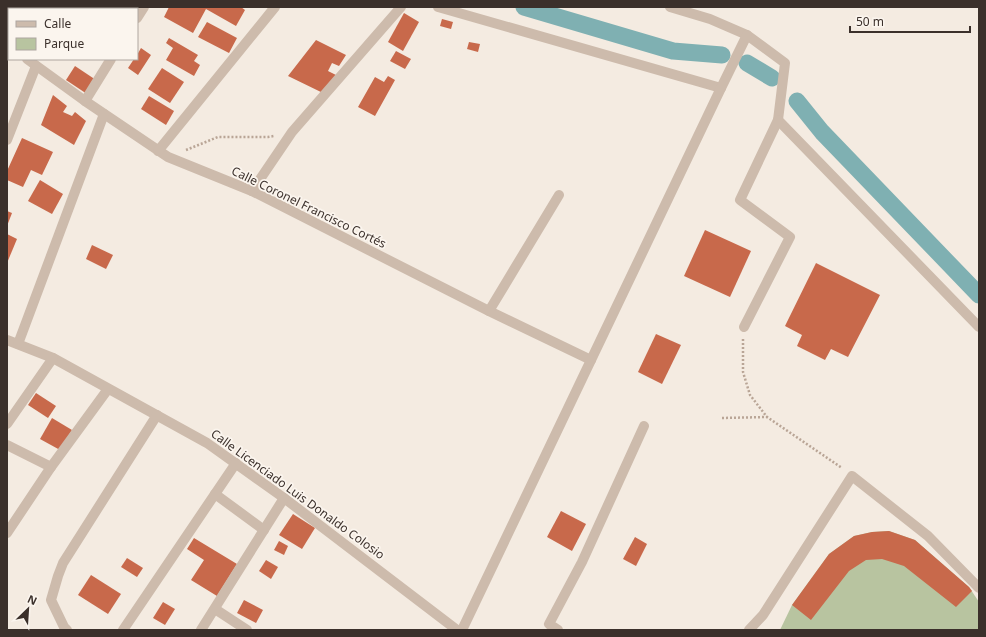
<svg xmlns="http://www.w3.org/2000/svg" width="986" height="637" font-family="'Noto Sans',sans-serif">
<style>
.green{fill:#b8c4a0}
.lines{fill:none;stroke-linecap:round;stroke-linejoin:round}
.canal{stroke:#7fb0b2;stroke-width:17}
.building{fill:#c8694b}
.path{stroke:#b9a596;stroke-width:2.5;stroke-dasharray:2 2;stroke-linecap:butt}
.minor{stroke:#cdbbac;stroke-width:10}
.labels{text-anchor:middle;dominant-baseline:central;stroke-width:3.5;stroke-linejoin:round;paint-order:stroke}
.street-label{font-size:12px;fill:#3b302b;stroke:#fbf5ee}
</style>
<rect width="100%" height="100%" fill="#f4ebe1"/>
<path class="green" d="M889 531 915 540 969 587 979 602V630H780L792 605 829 554 854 536 872 532Z"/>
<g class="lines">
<g class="canal">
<path d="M524 7 673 51 722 55"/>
<path d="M747 63 772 78"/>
<path d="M797 101 822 132 979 295"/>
</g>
</g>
<g class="building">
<path d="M169 7H241L245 10 236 26 206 9 193 33 164 17Z"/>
<path d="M404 13 419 22 403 51 388 42Z"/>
<path d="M442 19 453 22 451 29 440 26Z"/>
<path d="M207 22 237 38 229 53 198 37Z"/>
<path d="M169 38 198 55 194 61 200 65 194 76 166 60 173 48 166 43Z"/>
<path d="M316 40 346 55 339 66 332 63 328 71 338 76 325 94 288 76Z"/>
<path d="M469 42 480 44 478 52 467 49Z"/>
<path d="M141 48 151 55 138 75 128 68 134 59H137V55Z"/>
<path d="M396 51 411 59 405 69 390 61Z"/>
<path d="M75 66 96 80 87 94 66 80Z"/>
<path d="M162 68 184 82 170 103 148 89Z"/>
<path d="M388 76 395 80 375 116 358 107 375 77 384 82Z"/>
<path d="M53 95 67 106 63 112 72 116 75 112 86 121 74 145 41 125Z"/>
<path d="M149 96 174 111 166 125 141 109Z"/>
<path d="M22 138 53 152 42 175 31 170 23 187 7 180V171Z"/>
<path d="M40 180 63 194 52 214 28 201Z"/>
<path d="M7 211 12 213 7 226Z"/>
<path d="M705 230 751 251 730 297 684 276Z"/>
<path d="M7 234 17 239 7 263Z"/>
<path d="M92 245 113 255 106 269 86 259Z"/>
<path d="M816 263 880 295 848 357 831 349 825 360 797 346 802 335 785 326Z"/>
<path d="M656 334 681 345 662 384 638 372Z"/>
<path d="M36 393 56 406 48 418 28 405Z"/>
<path d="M52 418 72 430 60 450 40 439Z"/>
<path d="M561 511 586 524 572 551 547 537Z"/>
<path d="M293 514 315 528 302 549 279 535Z"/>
<path d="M889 531 915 540 969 587 972 591 956 607 904 566 882 559 866 560 849 571 811 620 792 605 829 554 854 536 872 532Z"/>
<path d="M635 537 647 544 636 566 623 559Z"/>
<path d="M194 538 237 564 217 596 191 580 204 560 187 549Z"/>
<path d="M279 541 288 546 284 555 274 550Z"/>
<path d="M127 558 143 568 137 577 121 567Z"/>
<path d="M266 560 278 567 271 579 259 571Z"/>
<path d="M91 575 121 594 108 614 78 595Z"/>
<path d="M244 600 263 610 256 623 237 613Z"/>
<path d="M163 602 175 609 165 625 153 618Z"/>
</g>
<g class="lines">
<g class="path">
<path d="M186 150 218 137H268L274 136"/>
<path d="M743 339V372L750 395 767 417 842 468"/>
<path d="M722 418 767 417"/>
</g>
<g class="minor">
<path d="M438 7 721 88"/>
<path d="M670 7 710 19 747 35 785 63 778 120 979 327"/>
<path d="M30 9 31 7"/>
<path d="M137 18 144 7"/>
<path d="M9 41 7 44 9 45"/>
<path d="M27 59 85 101 168 157 252 191 489 311 591 360"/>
<path d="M85 101 111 59"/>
<path d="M7 140 36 66"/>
<path d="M158 151 275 7"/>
<path d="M252 191 292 132 401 7"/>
<path d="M489 311 559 195"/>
<path d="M744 327 790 237 740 200 778 120"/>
<path d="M7 340 53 358 207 443 284 498 457 630"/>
<path d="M18 344 104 114"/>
<path d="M7 424 53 358"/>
<path d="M7 445 51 467 108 389"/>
<path d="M215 494 264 530"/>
<path d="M7 533 51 467"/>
<path d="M215 609 247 630"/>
<path d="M67 630 64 627 51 600 58 576 63 563 157 415"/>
<path d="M123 630 236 463"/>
<path d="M201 630 284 498"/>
<path d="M462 630 721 88 747 35"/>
<path d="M558 630 549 624 582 562 644 426"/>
<path d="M749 630 763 615 852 476 928 536 979 588"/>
</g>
</g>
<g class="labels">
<g class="street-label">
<text transform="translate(309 207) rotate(26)">Calle Coronel Francisco Cortés</text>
<text transform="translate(298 494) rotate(36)">Calle Licenciado Luis Donaldo Colosio</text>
</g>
</g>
<rect width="986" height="637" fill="none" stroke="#3b302b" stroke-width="16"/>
<rect x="8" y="8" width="130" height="52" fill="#fbf5ee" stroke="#aea6a0"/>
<rect x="16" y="21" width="20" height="6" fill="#cdbbac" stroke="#aea6a0"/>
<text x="44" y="28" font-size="12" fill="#3b302b">Calle</text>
<rect x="16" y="38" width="20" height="12" fill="#b8c4a0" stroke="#aea6a0"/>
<text x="44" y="48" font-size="12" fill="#3b302b">Parque</text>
<g transform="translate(28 609) rotate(25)" stroke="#fbf5ee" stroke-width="3" paint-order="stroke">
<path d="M0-3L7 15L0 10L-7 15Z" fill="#3b302b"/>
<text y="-6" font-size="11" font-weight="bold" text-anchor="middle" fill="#3b302b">N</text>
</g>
<path d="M850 26v6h120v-6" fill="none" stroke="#3b302b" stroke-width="2"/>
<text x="856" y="26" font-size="12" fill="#3b302b" stroke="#fbf5ee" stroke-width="3" paint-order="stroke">50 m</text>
</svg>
